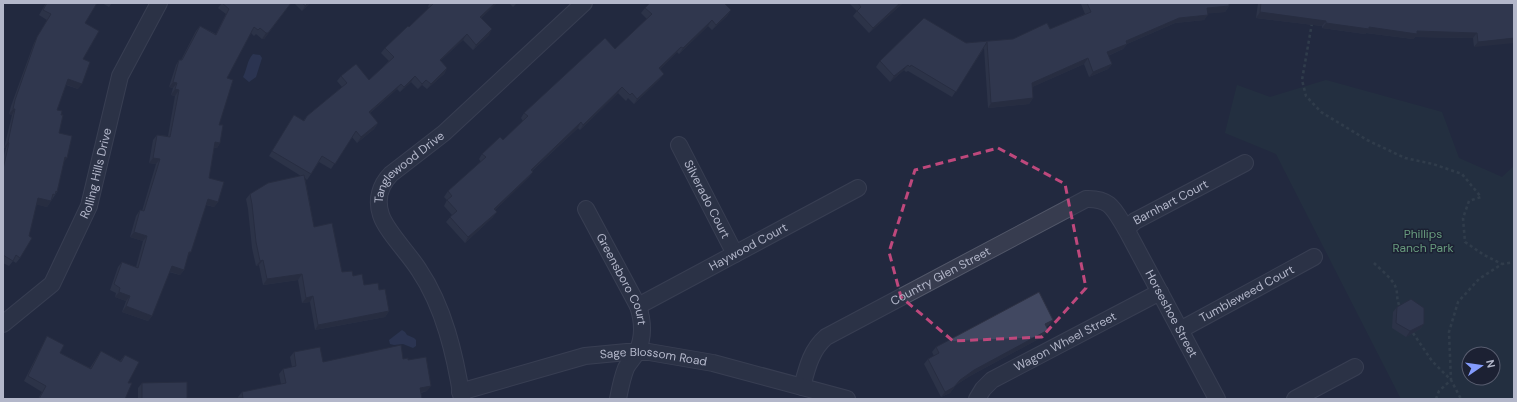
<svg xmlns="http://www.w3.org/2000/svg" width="1517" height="402" font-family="'DM Sans',sans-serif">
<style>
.green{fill:#253740;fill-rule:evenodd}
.water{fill:#354166}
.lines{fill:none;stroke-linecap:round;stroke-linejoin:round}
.minor-casing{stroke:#525769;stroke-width:18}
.path{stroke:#40535a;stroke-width:2.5;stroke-dasharray:3 3;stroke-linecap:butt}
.minor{stroke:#373c4f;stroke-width:16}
.wall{fill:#383e53}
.shaded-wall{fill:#2e3244}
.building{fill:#414861;stroke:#2e3244}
.marked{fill:none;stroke:#be487c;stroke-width:3;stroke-dasharray:8 5;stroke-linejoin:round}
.labels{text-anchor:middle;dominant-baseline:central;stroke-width:3;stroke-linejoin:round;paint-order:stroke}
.street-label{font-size:12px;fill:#b3b7ca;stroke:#1c2133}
.park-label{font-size:12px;fill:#689c7e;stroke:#1c2133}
</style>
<rect width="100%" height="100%" fill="#22293f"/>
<path class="green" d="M1326 80 1442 112 1459 158 1502 177 1514 166V399H1401L1276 154 1225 133 1237 85 1270 97ZM1469 354H1493V378H1469Z"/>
<g class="water">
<path d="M253 54 260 55 262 58 256 77 249 82 243 77C247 70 247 60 253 54Z"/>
<path d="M402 330 405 332 407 335 414 338 416 340V346L413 348 403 344 394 345 390 344 389 340Z"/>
</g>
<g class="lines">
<defs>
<g id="minor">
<path id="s1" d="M679 145 735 254"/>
<path id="s2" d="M586 209 638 306C643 321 644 337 637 352 634 358 629 362 626 368 622 378 620 389 618 399"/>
<path id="s3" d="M1126 229 1217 399"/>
<path id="s4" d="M638 306 858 188"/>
<path id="s5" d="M3 324 52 284 89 206 120 76 159 3"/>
<path id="s6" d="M1180 330 1314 257"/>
<path id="s7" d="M802 387C807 368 811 350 826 337L1086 199C1111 198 1114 210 1126 229L1135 221 1245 163"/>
<path id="s8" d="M460 392 585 356 627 352H649L713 363 847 399"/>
<path id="s9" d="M462 399C455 355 444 307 419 270 410 255 386 231 381 215 376 200 380 185 391 174L444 133 584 3"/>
<path id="s10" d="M977 399 983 389 992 380 1160 292"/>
<path d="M1295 399 1355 367"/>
</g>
</defs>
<use href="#minor" class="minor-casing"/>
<g class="path">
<path d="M1312 23 1302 80 1306 96 1321 112 1367 140 1405 158 1433 164 1462 174 1481 197 1469 201 1463 218 1465 242 1484 255 1502 264"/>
<path d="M1374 263C1381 270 1393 279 1396 288 1398 295 1396 299 1400 307"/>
<path d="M1413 333 1432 361 1451 380 1461 399"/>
<path d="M1436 399 1439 391 1451 380 1449 332 1458 302 1479 279 1502 264 1514 262"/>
</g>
<use href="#minor" class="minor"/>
</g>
<g class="wall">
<path d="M46 3H97L85 23 83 59 78 89 66 85 57 110 59 133 63 163 57 192 47 207 36 204 20 258 16 263 13 261 9 266 3 263V159L6 148H4L12 115 9 114 11 106 34 43 47 20 39 15Z"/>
<path d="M102 3H112L109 7Z"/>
<path d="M222 3H291L264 39H262L256 34 254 36 251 33 227 78 219 125 220 143 217 148H214L209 178 218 202 214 207 206 205 187 258 184 270 180 275 169 272 152 316 148 321 122 312 126 301 115 297 116 293 110 290 118 267 122 262 136 267 143 241 130 237 136 216 140 210 142 211 156 164 149 163 153 140 157 135 168 136 175 96 171 95 173 88 169 87 176 65 179 60H181L196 31 200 26 216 34 226 14 218 8Z"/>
<path d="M294 3H310L302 11Z"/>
<path d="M430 3H497L481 18 489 35 473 50 463 40 440 61 447 68 444 74 427 89 422 85 418 89 411 82 400 92 397 89 370 113 378 123 374 129 357 143 352 137 331 169 319 162 307 180 305 178 314 227 342 272 353 276 364 285 379 290 389 311 385 317 315 330 310 302 302 303 298 280 263 285 259 265 256 266 252 248 248 209 246 199 250 194 301 176 269 156 294 115 303 121 307 116 342 87 337 81 341 76 369 80 389 61 381 53 385 48 409 27 429 8 428 6Z"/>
<path d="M509 3H517L513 7Z"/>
<path d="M849 3H903L869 33 853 16 857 11Z"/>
<path d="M1082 3H1235L1229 4V6L1225 12 1208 13 1204 20 1175 23 1127 44 1123 49 1108 56 1112 64 1108 69 1089 77 1084 64 1032 87 1033 98 1029 104 988 108 984 48 952 97 908 71 906 72 904 70 890 82 876 67 880 61 966 43 1013 39 1050 29 1085 14 1081 4Z"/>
<path d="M1258 3H1514L1474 47 1473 38 1415 37 1413 39 1366 33 1365 34 1322 28V26L1256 18Z"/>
<path d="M726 5 731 10 727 16 712 30 708 26 679 54 677 52 660 69V79L634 104 628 98 626 101 618 93 580 130 578 128 532 171 533 172 529 177 495 210 493 217 465 243 446 222 452 215 444 206 447 200 444 197 448 191 481 162 479 159 482 154 503 140 523 121 521 118 524 113 615 49 647 19 641 13 645 8Z"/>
<path d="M1397 307 1424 324 1420 329 1406 337 1392 328 1393 312Z"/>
<path d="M1049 325 1046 327 1044 336 970 376 956 385 950 393 941 397 924 364 928 359 934 356 932 352 936 347Z"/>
<path d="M47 336 60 353 90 368 101 351 120 361 125 355V399H38L42 392 24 381 44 342Z"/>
<path d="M294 352 323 362 403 359 408 360 427 391 421 393 422 399H138V388L142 383 187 398H238V397L242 392 281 384 279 374 283 369 292 367 290 357Z"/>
</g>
<g class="shaded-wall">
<path d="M291 3 264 39H262L266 33Z"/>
<path d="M308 3H310L302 11 305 6Z"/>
<path d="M495 3H497L477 22 480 17Z"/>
<path d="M900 3H903L869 33 873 28Z"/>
<path d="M1229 6 1225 12 1204 14 1207 8Z"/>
<path d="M731 10 727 16 712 30 716 25Z"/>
<path d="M1260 12 1326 21 1322 26 1256 18Z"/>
<path d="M1208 15 1204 20 1175 23 1127 44 1123 49 1103 58 1107 52 1126 41 1179 18Z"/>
<path d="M712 20 708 26 679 54 683 48Z"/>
<path d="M1326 23 1369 27 1417 31 1477 33 1473 38 1415 37 1413 39 1366 33 1365 34 1322 28Z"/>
<path d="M492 29 489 35 473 50 476 45Z"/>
<path d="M467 34 463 40 436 65 440 60Z"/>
<path d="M1514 38V43L1474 47 1478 42Z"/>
<path d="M681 47 677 52 655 74 659 68Z"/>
<path d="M1088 58 1084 64 1028 89 1032 83Z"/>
<path d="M1112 64 1108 69 1089 77 1093 72Z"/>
<path d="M908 65 904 70 890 82 894 76Z"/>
<path d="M447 68 444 74 427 89 431 84Z"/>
<path d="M664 74 660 79 634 104 637 99Z"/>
<path d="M415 76 411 82 400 92 404 87Z"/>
<path d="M68 79 82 84 78 89 65 84Z"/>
<path d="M426 80 422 85 418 89 422 84Z"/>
<path d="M173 82 177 83 173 88 169 87Z"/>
<path d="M401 84 397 89 365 117 369 112Z"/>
<path d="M622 87 618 93 580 130 583 125Z"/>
<path d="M175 89 179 90 175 96 171 95Z"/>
<path d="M1033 98 1029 104 988 108 991 103Z"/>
<path d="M13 109H15L12 115 9 114Z"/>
<path d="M581 122 578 128 527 175 531 170Z"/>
<path d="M378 123 374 129 357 143 361 137Z"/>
<path d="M8 142 9 143 6 148H4Z"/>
<path d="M215 142 220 143 217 148 211 147Z"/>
<path d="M65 157 67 158 63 163Z"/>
<path d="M153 158 160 159 156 164 149 163Z"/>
<path d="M533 172 529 177 490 215 494 209Z"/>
<path d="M38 198 51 201 47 207 34 204Z"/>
<path d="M208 199 218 202 214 207 204 204Z"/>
<path d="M497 212 493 217 465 243 468 237Z"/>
<path d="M134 232 147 236 143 241 130 237Z"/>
<path d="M189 252H191L187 258 185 257Z"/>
<path d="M263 260 259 265 256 266 260 261Z"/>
<path d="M172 266 184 270 180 275 168 271Z"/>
<path d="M302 274 298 280 263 285 267 279Z"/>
<path d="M119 292 130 296 126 301 115 297Z"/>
<path d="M313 296 310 302 302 303 306 298Z"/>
<path d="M126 306 152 316 148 321 122 312Z"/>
<path d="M389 311 385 317 315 330 318 325Z"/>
<path d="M1053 320 1049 325 1041 330 1045 324Z"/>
<path d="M1424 324 1420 329 1406 337 1410 331Z"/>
<path d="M1048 330 1044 336 970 376 956 385 950 393 941 397 945 392 960 380 974 370Z"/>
<path d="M431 386 427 391 416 393 420 388Z"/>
</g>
<g class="building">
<path d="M47 3H97L85 23 99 31 83 59 90 62 82 84 68 79 57 110 62 111 61 115H63L59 133 72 136 67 158 65 157 57 192 56 191 55 195 53 194 51 201 38 198 29 236 32 238 20 258 16 255 13 261 3 255V169L9 143 8 142 15 109H13L15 100 37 37 51 14 43 10Z"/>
<path d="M222 3H291L268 33H266L260 28 258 30 254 27 227 78 233 80 219 125H223L220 143 215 142 209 178 224 182 218 202 208 199 191 252H189L184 270 172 266 152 316 126 306 130 296 119 292 120 288 114 284 122 262 138 268 147 236 134 232 140 210 144 211 160 159 153 158 157 135 170 137 179 90 175 89 177 83 173 82 179 60H182L200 26 216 35 229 9Z"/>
<path d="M303 3H308L305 6Z"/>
<path d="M434 3H495L480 17 492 29 476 45 467 34 440 60 447 68 431 84 426 80 422 84 415 76 404 87 401 84 369 112 378 123 361 137 356 131 335 164 322 156 311 174 272 151 294 115 304 121 307 116 347 83 341 76 356 64 369 80 394 57 385 48 408 26 409 27Z"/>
<path d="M650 3H727L725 4 731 10 716 25 712 20 683 48 681 47 659 68 664 74 637 99 632 93 630 95 622 87 583 125 581 122 531 170 533 172 494 209 497 212 468 237 450 217 457 211 447 200 452 196 448 191 486 157 482 154 500 137 503 140 528 116 524 113 605 38 615 49 652 14 645 8Z"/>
<path d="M858 3H900L873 28 857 11 861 7Z"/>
<path d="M1087 3H1229V6L1207 8 1208 15 1179 18 1126 41 1127 44 1107 52 1112 64 1093 72 1088 58 1032 83 1033 98 991 103 987 42 956 92 911 65 910 67 908 65 894 76 880 61 924 18 966 43 1013 39 1047 23 1050 29 1091 12Z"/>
<path d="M1261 3H1514V38L1478 42 1477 33 1417 31V34L1369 27V29L1326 23V21L1260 12Z"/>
<path d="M304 175 314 227 332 223 342 272 352 271 353 276 362 274 364 285 378 283 379 290 385 289 389 311 318 325 313 296 306 298 302 274 267 279 263 260 260 261 256 242 252 204 250 194 268 183Z"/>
<path d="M1039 292 1053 320 1045 324 1048 330 974 370 960 380 954 387 945 392 928 359 939 353 936 347Z"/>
<path d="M1411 299 1424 308V324L1410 331 1396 323 1397 307Z"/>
<path d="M47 336 64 345 60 353 91 369 101 351 121 362 125 355 139 362 128 383H132L125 399H39L46 386 28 376Z"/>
<path d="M401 345 403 359 408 358V360L426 357 431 386 420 388 422 399H142V383L187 382V398H243L242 392 286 383 283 369 296 366 294 352 320 347 323 362Z"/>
</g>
<path d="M0 0H1517V402H0ZM998 148 1065 184 1086 288 1042 337 953 341 901 297 889 252 915 170Z" fill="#22293f" fill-opacity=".55" fill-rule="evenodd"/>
<path class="marked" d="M998 148 1065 184 1086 288 1042 337 953 341 901 297 889 252 915 170Z"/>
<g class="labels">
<g class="street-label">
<text stroke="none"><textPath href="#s9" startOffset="265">Tanglewood Drive</textPath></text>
<text stroke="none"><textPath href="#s5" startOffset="183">Rolling Hills Drive</textPath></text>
<text stroke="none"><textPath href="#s1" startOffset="61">Silverado Court</textPath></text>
<text stroke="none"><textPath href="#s7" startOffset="457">Barnhart Court</textPath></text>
<text stroke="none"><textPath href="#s4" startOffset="125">Haywood Court</textPath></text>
<text stroke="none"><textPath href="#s7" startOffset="186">Country Glen Street</textPath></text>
<text stroke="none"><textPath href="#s2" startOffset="79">Greensboro Court</textPath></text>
<text stroke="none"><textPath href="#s6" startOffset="76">Tumbleweed Court</textPath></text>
<text stroke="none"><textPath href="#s3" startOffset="96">Horseshoe Street</textPath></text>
<text stroke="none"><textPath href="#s10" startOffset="107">Wagon Wheel Street</textPath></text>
<text stroke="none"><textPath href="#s8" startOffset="199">Sage Blossom Road</textPath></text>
</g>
<g class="park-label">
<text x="1423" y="234">Phillips<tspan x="1423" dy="14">Ranch Park</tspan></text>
</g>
</g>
<rect width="1517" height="402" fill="none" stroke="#b3b7ca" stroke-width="8"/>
<g transform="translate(1481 366) rotate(77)"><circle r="19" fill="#1c2133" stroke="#585d6f"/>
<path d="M0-3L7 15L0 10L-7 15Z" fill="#849cfd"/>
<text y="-6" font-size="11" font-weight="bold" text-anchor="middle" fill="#b3b7ca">N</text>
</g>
</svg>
